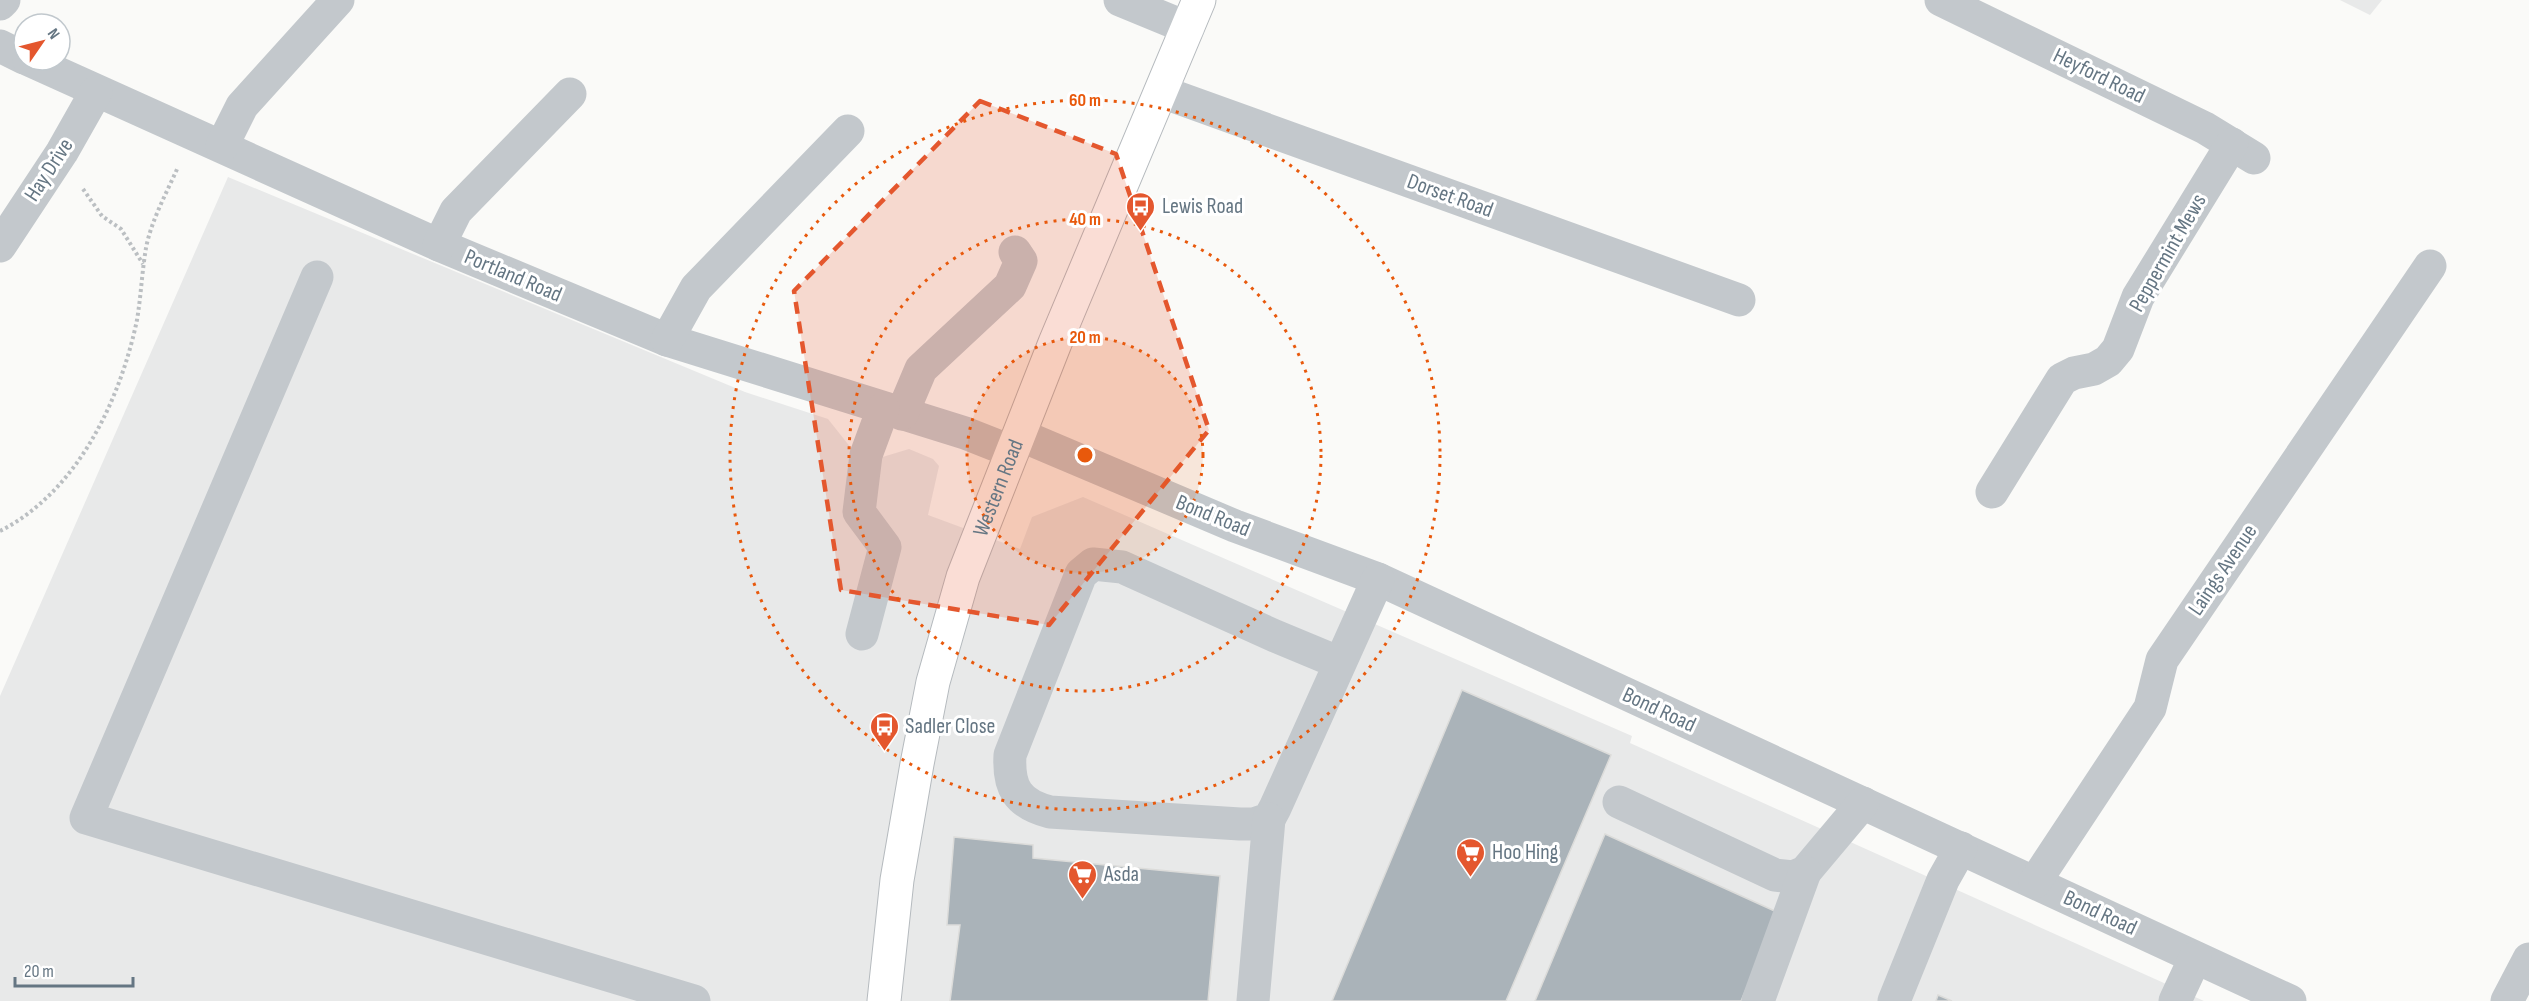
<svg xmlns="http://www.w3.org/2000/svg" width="2529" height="1001" font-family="'Sofia Sans Condensed',sans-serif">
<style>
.built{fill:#e8e9e9}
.building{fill:#aab3b9;stroke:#dcdcda;stroke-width:1.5}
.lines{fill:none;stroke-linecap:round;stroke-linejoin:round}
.major-casing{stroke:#b5babe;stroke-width:35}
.path{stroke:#bbbfc2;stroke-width:4;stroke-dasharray:3 3;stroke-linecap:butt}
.minor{stroke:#c3c8cc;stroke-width:33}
.major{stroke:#fff;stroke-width:33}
.marked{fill:#e4572e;fill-opacity:0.2;stroke:#e4572e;stroke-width:4.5;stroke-dasharray:12 8;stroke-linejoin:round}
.ring{fill:none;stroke:#e8590c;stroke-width:3;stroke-dasharray:3 6}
.labels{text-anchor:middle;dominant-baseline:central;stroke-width:6;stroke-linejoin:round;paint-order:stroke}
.street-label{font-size:22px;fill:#657683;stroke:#fff}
.poi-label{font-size:22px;fill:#657683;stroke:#fff;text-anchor:start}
.centre{fill:#e8590c;stroke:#fff;stroke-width:3}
.ring-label{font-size:18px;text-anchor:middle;font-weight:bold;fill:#e8590c;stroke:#fff;stroke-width:6;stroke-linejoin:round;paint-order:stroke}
</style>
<rect width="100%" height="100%" fill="#fafaf8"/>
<g class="built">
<path d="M2340 0H2382L2370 15Z"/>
<path d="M228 177 745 392 828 419 855 453 876 459 909 449 933 459 939 466 928 515 1020 549 1032 517 1083 497 1632 736 1630 743 2204 1001H0V696Z"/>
</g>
<g class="building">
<path d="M1462 690 1611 755 1506 1001H1332Z"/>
<path d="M1605 834 1779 913 1741 1001H1535Z"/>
<path d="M954 837 1033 845V858L1220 876 1208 1001H950L960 925H947Z"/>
<path d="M1938 995 1952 1001H1936Z"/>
</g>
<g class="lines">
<defs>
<g id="major">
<path id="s1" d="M884 1001 897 880 917 764 933 682 963 577 1055 343 1199 0"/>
</g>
</defs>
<use href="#major" class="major-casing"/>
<g class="path">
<path d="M83 189 102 216 121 229 143 264"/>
<path d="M0 531C77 492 120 401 137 320 141 296 142 271 146 248 151 221 167 192 178 167"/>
</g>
<g class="minor">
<path d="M1120 0 1188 28"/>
<path d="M1941 0 2205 128 2254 158"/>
<path d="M0 4 4 0"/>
<path d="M0 46 24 58"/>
<path d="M29 60 439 245 667 340 965 433 1013 452"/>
<path d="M1162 92 1739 300"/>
<path d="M222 146 242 106 338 0"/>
<path d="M439 245 456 211 570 94"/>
<path d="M0 246 62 152 96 92"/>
<path d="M317 277 86 818 694 1001"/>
<path d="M667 340 696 288 848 131"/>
<path d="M902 414 921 369 1010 286 1021 261 1015 252"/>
<path d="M1020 435 1235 526 1378 579 2290 1001"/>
<path d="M1992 492 2062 379 2074 373 2094 369 2108 361 2118 349 2138 297 2232 144"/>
<path d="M862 634 885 547 859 512 866 455 883 409"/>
<path d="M1340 663 1275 636 1122 567 1093 564 1081 574 1010 755C1008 788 1018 804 1050 812L1240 824H1254L1269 819 1275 808 1378 579"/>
<path d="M1619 802 1775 875 1793 877 1805 872 1863 803"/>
<path d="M2035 882 2150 708 2162 660 2430 266"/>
<path d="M1253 1001 1269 819"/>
<path d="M1758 1001 1805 872"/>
<path d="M1894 1001 1943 880 1961 848"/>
<path d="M2175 1001 2195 958"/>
<path d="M2507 1001 2529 959"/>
</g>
<use href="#major" class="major"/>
</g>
<path class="marked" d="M980 101 1116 154 1209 430 1049 625 841 590 794 291Z"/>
<circle cx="1085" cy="455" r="118" fill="#e8590c" fill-opacity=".12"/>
<g class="ring">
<circle cx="1085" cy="455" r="118"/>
<circle cx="1085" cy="455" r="236"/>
<circle cx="1085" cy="455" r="355"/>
</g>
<defs>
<symbol id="bus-pin" viewBox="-11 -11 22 30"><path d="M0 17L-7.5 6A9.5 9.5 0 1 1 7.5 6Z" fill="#e4572e" stroke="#fff"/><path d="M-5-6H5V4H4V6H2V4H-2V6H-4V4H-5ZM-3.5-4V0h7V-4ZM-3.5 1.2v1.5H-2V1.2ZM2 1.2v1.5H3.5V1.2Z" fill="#fff"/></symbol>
<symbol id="supermarket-pin" viewBox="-11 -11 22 30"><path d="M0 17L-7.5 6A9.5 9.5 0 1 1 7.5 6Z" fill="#e4572e" stroke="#fff"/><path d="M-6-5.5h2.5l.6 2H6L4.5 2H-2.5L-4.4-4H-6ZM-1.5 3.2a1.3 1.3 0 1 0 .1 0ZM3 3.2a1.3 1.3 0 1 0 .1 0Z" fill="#fff"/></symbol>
</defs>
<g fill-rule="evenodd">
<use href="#bus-pin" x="1124" y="190" width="33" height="45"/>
<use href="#bus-pin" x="868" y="710" width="33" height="45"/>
<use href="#supermarket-pin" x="1454" y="836" width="33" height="45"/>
<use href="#supermarket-pin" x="1066" y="858" width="33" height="45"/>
</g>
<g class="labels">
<g class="street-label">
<text transform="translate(2099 76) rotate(26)">Heyford Road</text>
<text transform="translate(49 170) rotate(-57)">Hay Drive</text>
<text transform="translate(1450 196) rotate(20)">Dorset Road</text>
<text transform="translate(2168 253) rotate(-60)">Peppermint Mews</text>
<text transform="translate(513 276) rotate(23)">Portland Road</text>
<text stroke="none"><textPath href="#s1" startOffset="528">Western Road</textPath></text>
<text transform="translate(1213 516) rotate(22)">Bond Road</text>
<text transform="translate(2223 570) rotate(-56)">Laings Avenue</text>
<text transform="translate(1659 710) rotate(25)">Bond Road</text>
<text transform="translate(2100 913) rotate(25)">Bond Road</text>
</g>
<g class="poi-label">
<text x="1162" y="206">Lewis Road</text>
<text x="905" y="726">Sadler Close</text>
<text x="1492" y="852">Hoo Hing</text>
<text x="1104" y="874">Asda</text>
</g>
</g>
<circle cx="1085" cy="455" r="9" class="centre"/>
<g class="ring-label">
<text x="1085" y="106">60 m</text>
<text x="1085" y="225">40 m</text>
<text x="1085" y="343">20 m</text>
</g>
<g transform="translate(42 42) rotate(55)"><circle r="28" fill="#ffffff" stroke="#c1c8cd" stroke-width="1.5"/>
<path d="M0-4.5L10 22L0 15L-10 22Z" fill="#e4572e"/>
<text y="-9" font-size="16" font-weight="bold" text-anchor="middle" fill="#657683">N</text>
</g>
<path d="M15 977v9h118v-9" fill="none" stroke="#657683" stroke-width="3"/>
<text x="24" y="977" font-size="18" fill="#657683" stroke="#ffffff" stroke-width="4.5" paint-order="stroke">20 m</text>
</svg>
